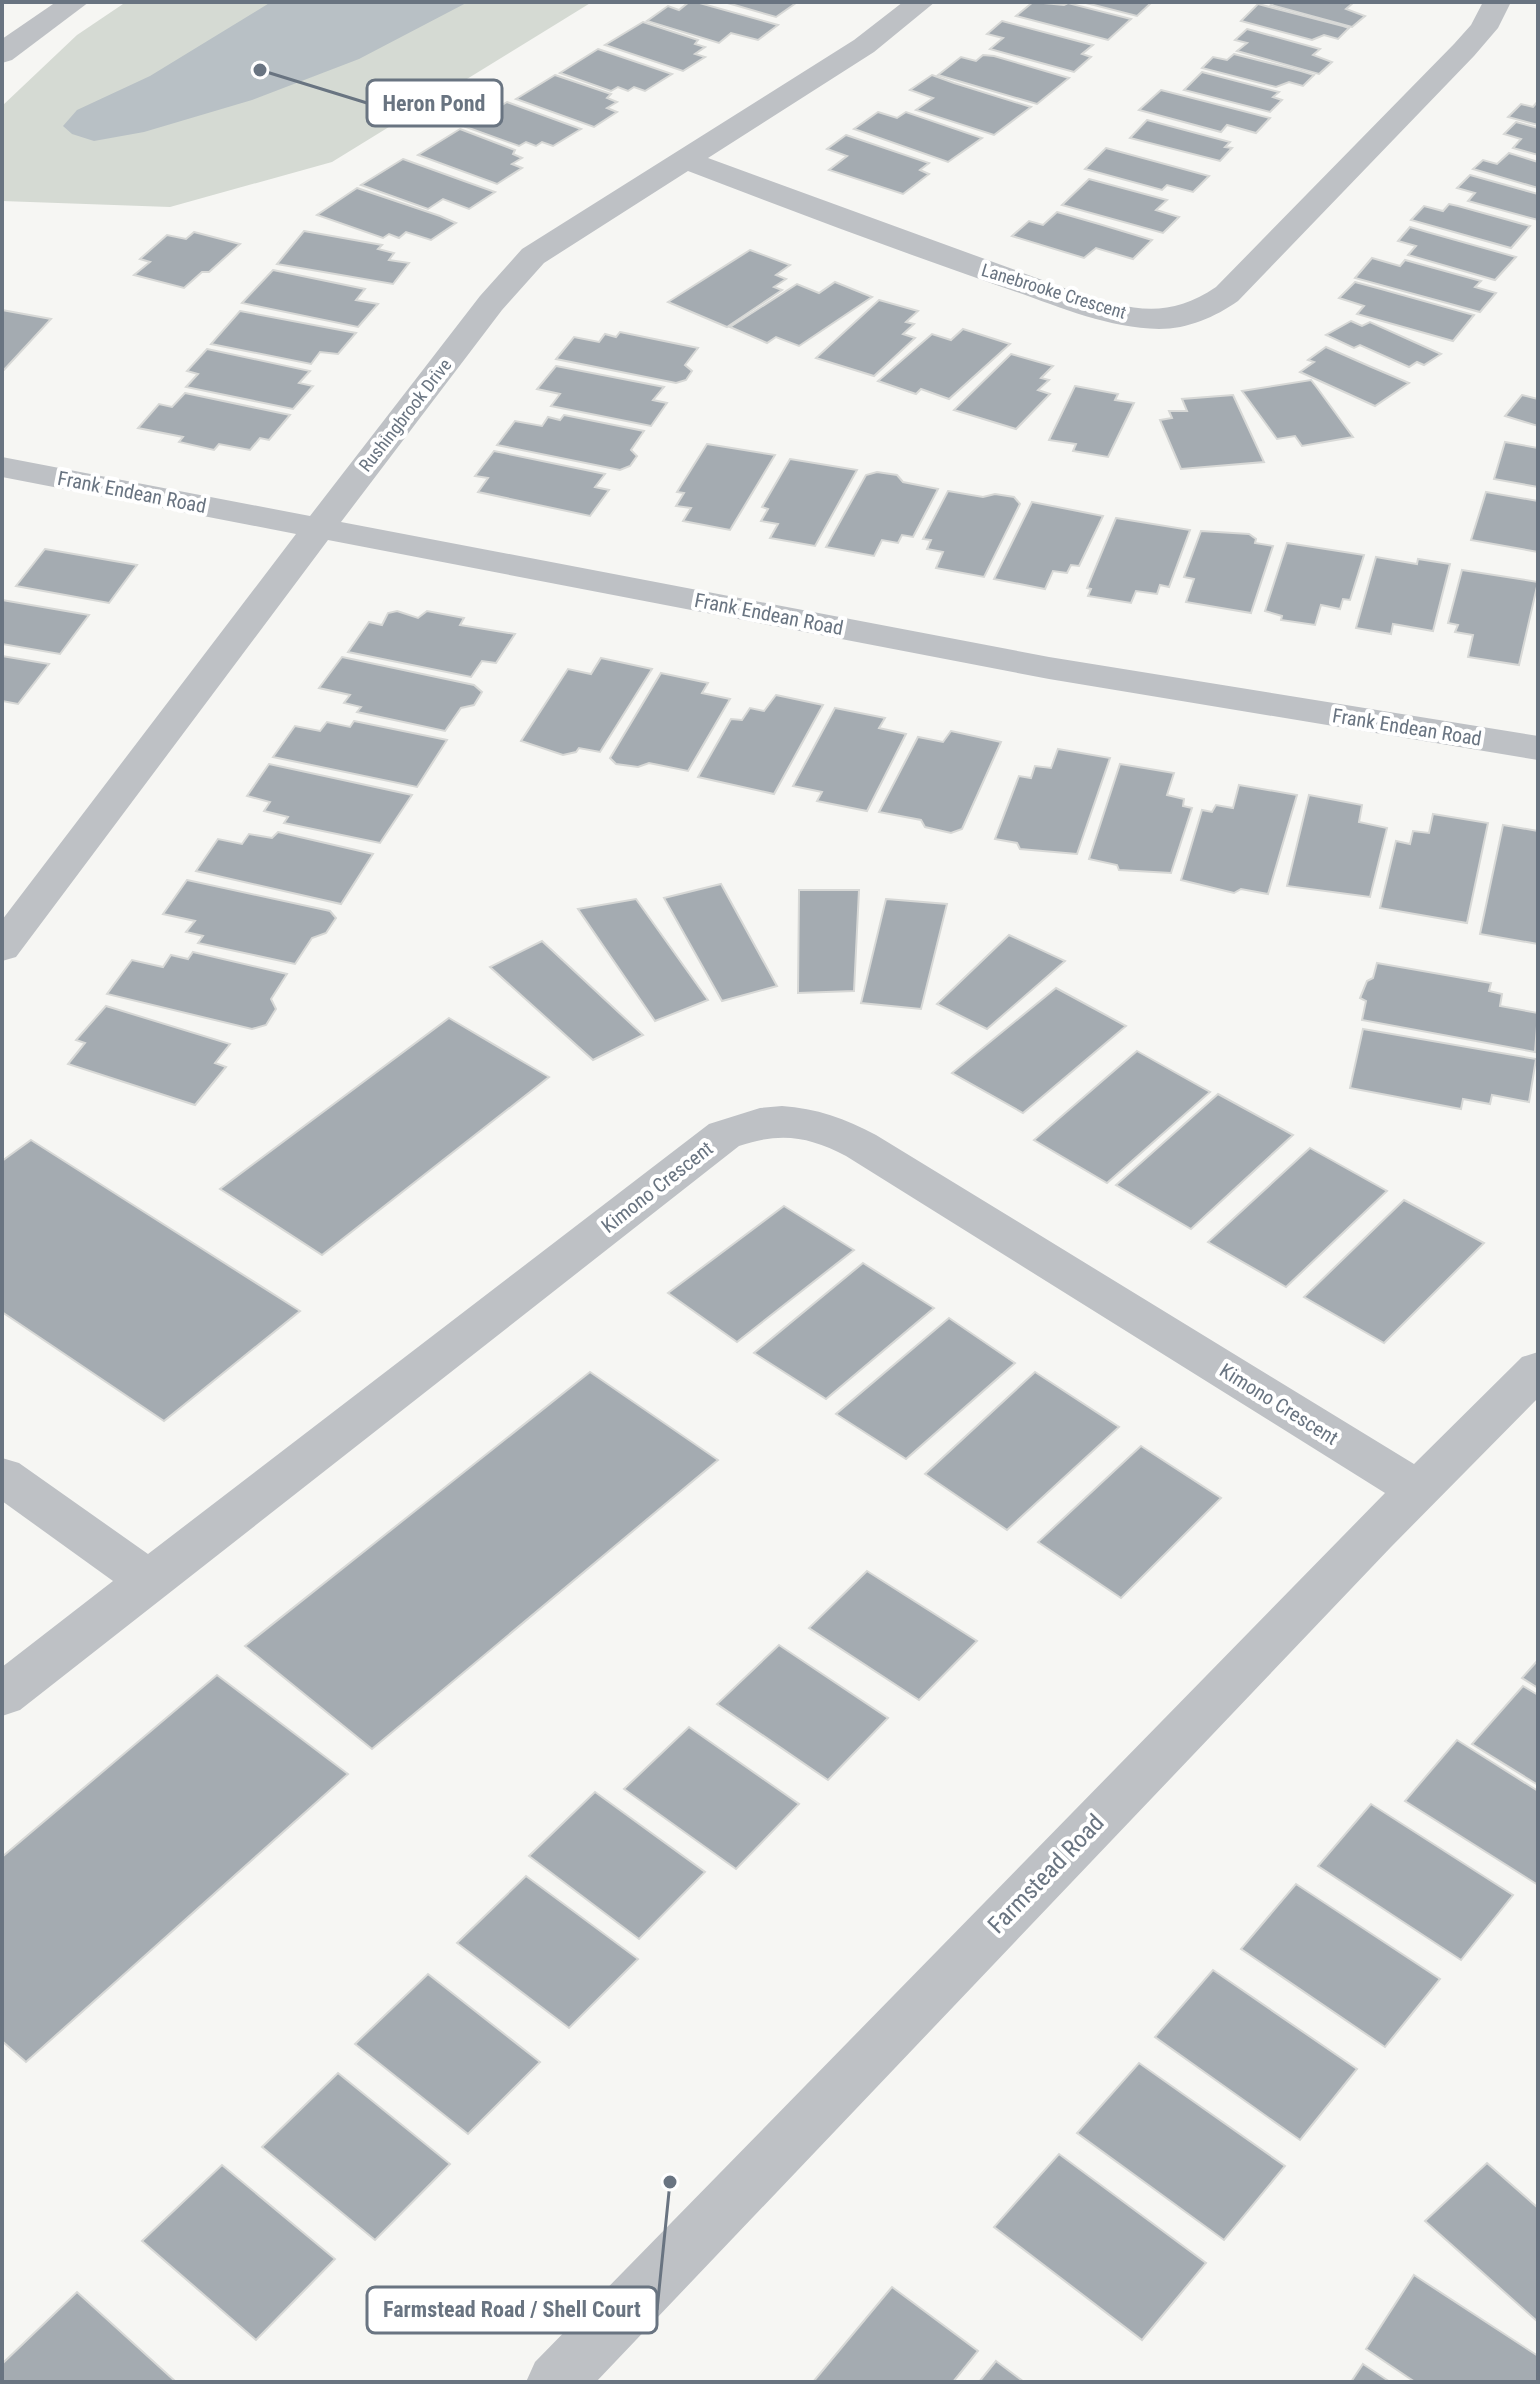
<svg xmlns="http://www.w3.org/2000/svg" width="1540" height="2384" font-family="'Roboto Condensed',sans-serif">
<style>
.green{fill:#d5dad3}
.water{fill:#b8c0c5}
.building{fill:#a4abb1;stroke:#d7d8d6;stroke-width:2}
.lines{fill:none;stroke-linecap:round;stroke-linejoin:round}
.minor{fill:#bec1c5;fill-rule:evenodd}
.labels{text-anchor:middle;dominant-baseline:central;stroke-width:8;stroke-linejoin:round;paint-order:stroke}
.far-street-label{font-size:18px;fill:#697481;stroke:#fff}
.street-label{font-size:20px;fill:#697481;stroke:#fff}
.near-street-label{font-size:24px;fill:#697481;stroke:#fff}
.leader{fill:none;stroke:#697481;stroke-width:3}
.callout-dot{fill:#697481;stroke:#fff;stroke-width:3}
.callout{fill:#fff;stroke:#697481;stroke-width:3}
.callout-label{font-size:22px;text-anchor:middle;font-weight:bold;fill:#697481}
</style>
<rect width="100%" height="100%" fill="#f6f6f3"/>
<path class="green" d="M126 2H592L332 162 170 207 2 201V106L77 35Z"/>
<path class="water" d="M271 2H468L359 59 252 100 144 132 94 141 72 134 63 126 77 110 150 76Z"/>
<g class="building">
<path d="M689 2H696L778 25 758 40 731 33 719 43 647 21 668 6 679 10Z"/>
<path d="M724 2H792L796 3 776 17Z"/>
<path d="M1033 2 1064 5 1068 3 1131 19 1108 40 1016 16Z"/>
<path d="M1082 2H1152L1137 16Z"/>
<path d="M1275 2H1350L1353 3 1346 9 1365 16 1352 27 1271 5Z"/>
<path d="M1258 4 1343 26 1349 28 1338 39 1324 35 1312 40 1241 21Z"/>
<path d="M1002 21 1093 45 1082 54 1091 57 1074 72 990 49 1003 38 987 34Z"/>
<path d="M643 22 698 40 695 44 705 47 695 54 705 57 683 71 605 45Z"/>
<path d="M1247 29 1320 49 1313 55 1332 62 1319 74 1237 51 1247 43 1235 40Z"/>
<path d="M598 49 672 74 645 91 634 87 628 91 618 87 611 91 560 73Z"/>
<path d="M1234 54 1301 71 1314 75 1303 86 1289 82 1276 87 1202 68 1213 57 1227 60Z"/>
<path d="M983 55 994 56 1069 78 1037 104 938 75 961 57 976 61Z"/>
<path d="M1202 72 1279 92 1273 97 1282 100 1270 112 1184 90Z"/>
<path d="M555 75 611 94 607 98 617 102 607 108 617 112 594 127 516 99Z"/>
<path d="M932 75 954 83 1031 107 994 135 916 110 933 98 910 90Z"/>
<path d="M1161 90 1243 111 1270 118 1256 133 1227 125 1221 132 1139 110Z"/>
<path d="M1538 101V125L1508 117 1521 104 1533 107Z"/>
<path d="M507 102 581 129 553 146 542 142 536 146 526 142 519 146 466 127Z"/>
<path d="M878 112 897 118 906 112 982 138 948 162 854 129Z"/>
<path d="M1147 120 1230 142 1225 147 1232 148 1220 161 1130 138Z"/>
<path d="M1516 122 1538 128V155L1513 148 1521 139 1504 134Z"/>
<path d="M460 129 515 150 513 154 522 158 512 164 522 168 497 184 418 155Z"/>
<path d="M846 135 929 163 920 170 929 174 903 194 829 170 847 156 827 149Z"/>
<path d="M1106 148 1209 176 1193 192 1167 185 1162 190 1085 169Z"/>
<path d="M1509 153 1538 162V188L1473 169 1483 160 1497 164Z"/>
<path d="M403 159 464 181 495 192 469 209 443 199 428 209 361 185Z"/>
<path d="M1470 175 1538 194V220L1468 201 1475 193 1457 188Z"/>
<path d="M1089 179 1167 200 1156 210 1179 217 1163 233 1062 205Z"/>
<path d="M357 188 440 216 456 223 431 240 406 232 399 238 389 234 383 238 317 215Z"/>
<path d="M1449 204 1458 206 1530 226 1511 248 1411 220 1424 206 1443 211Z"/>
<path d="M1057 212 1099 224 1152 240 1133 259 1096 248 1084 258 1012 236 1029 221 1043 225Z"/>
<path d="M1410 227 1427 232 1516 257 1495 280 1408 255 1416 246 1398 241Z"/>
<path d="M304 231 382 245 378 249 394 253 389 260 409 263 393 284 277 264Z"/>
<path d="M194 232 240 244 209 272H202L184 288 134 275 150 262 140 259 167 235 186 239Z"/>
<path d="M750 250 790 265 776 275 786 279 774 287 782 290 727 327 668 302Z"/>
<path d="M1372 258 1400 266 1405 260 1481 281 1475 287 1496 293 1480 312 1355 278Z"/>
<path d="M273 270 365 289 356 300 378 304 358 327 242 303Z"/>
<path d="M835 282 872 297 799 346 776 337 767 343 730 327 797 284 819 293Z"/>
<path d="M1355 282 1381 289 1474 315 1453 341 1357 314 1364 306 1339 298Z"/>
<path d="M879 300 918 311 906 322 914 324 903 334 915 338 874 376 816 358Z"/>
<path d="M2 310 51 319 2 372Z"/>
<path d="M240 311 356 333 338 354 320 352 311 364 211 344Z"/>
<path d="M1351 321 1362 326 1370 322 1441 354 1424 365 1417 362 1409 367 1360 345 1354 348 1326 335Z"/>
<path d="M963 329 1010 344 949 399 921 389 916 394 878 381 932 334 951 340Z"/>
<path d="M620 332 698 348 685 365 692 371 686 380 676 383 556 359 574 337 599 342 605 334 616 337Z"/>
<path d="M1326 347 1369 366 1409 383 1375 406 1300 372 1314 362 1308 360Z"/>
<path d="M207 349 310 371 299 383 313 386 293 409 186 387 198 374 187 371Z"/>
<path d="M1011 354 1053 366 1041 378 1049 380 1038 390 1050 394 1016 429 954 410Z"/>
<path d="M556 366 664 387 653 400 667 403 651 426 551 406 560 394 537 389Z"/>
<path d="M1311 380 1318 389 1353 437 1302 446 1295 436 1277 439 1242 391Z"/>
<path d="M1075 386 1118 394 1115 400 1134 403 1108 457 1073 451 1076 444 1049 440Z"/>
<path d="M185 393 290 415 269 440 260 438 250 450 219 444 214 450 179 442 183 437 138 428 159 404 172 407Z"/>
<path d="M1233 395 1264 462 1181 469 1160 420 1172 418 1169 411H1187L1182 399Z"/>
<path d="M1522 395 1538 399V426L1505 416Z"/>
<path d="M564 415 644 431 631 450 637 456 630 466 620 470 497 445 515 421 542 426 548 417 560 420Z"/>
<path d="M1505 442 1538 448V487L1494 479Z"/>
<path d="M707 444 775 455 730 530 683 521 691 508 676 506 684 493 677 492Z"/>
<path d="M494 451 605 474 595 487 609 490 590 516 478 492 488 478 475 476Z"/>
<path d="M790 459 857 470 815 546 770 538 778 524 761 521 768 509 762 507Z"/>
<path d="M877 472 897 475 903 482 938 489 913 537 902 535 898 543 882 540 874 556 826 547 866 475Z"/>
<path d="M948 491 983 497 995 494 1014 497 1020 504 984 577 936 568 943 552 927 549 931 540 923 539Z"/>
<path d="M1486 492 1538 501V552L1471 540Z"/>
<path d="M1032 502 1103 516 1079 566 1071 565 1067 573 1053 571 1045 589 994 579Z"/>
<path d="M1116 518 1190 530 1169 587 1160 585 1157 594 1136 591 1131 603 1088 596 1091 589 1087 588Z"/>
<path d="M1201 531 1249 534 1256 539 1255 543 1273 546 1251 613 1186 602 1194 579 1184 577Z"/>
<path d="M1287 543 1364 555 1350 600 1343 599 1340 609 1321 605 1315 625 1281 620 1282 616 1265 611Z"/>
<path d="M45 549 137 565 109 603 16 586Z"/>
<path d="M1376 557 1417 564 1418 559 1450 564 1433 631 1393 624 1391 634 1356 628Z"/>
<path d="M1462 570 1538 582 1519 665 1468 657 1473 635 1455 632 1458 625 1448 623Z"/>
<path d="M2 600 89 615 60 654 2 644Z"/>
<path d="M397 611 418 618 427 611 464 618 460 625 515 634 496 663 482 661 471 677 348 652 369 622 382 625 388 613Z"/>
<path d="M2 656 49 664 18 704 2 701Z"/>
<path d="M342 657 474 685 482 692 474 705 461 708 445 731 357 712 361 707 344 703 350 695 319 688Z"/>
<path d="M601 658 652 669 600 752 579 748 576 752 563 755 521 741 568 669 591 674Z"/>
<path d="M661 673 708 683 702 693 730 699 688 771 649 763 638 767 616 764 610 758Z"/>
<path d="M776 695 823 705 774 794 698 777 731 719 742 720 750 708 764 711Z"/>
<path d="M835 708 885 718 879 728 906 734 867 811 817 801 822 792 793 786Z"/>
<path d="M354 721 447 740 417 787 273 757 295 726 320 731 327 722 350 727Z"/>
<path d="M951 731 1001 742 962 829 951 833 925 827 921 820 879 812 918 737 943 742Z"/>
<path d="M1058 749 1110 758 1077 854 1020 849 1017 843 995 839 1019 776 1031 778 1035 766 1051 768Z"/>
<path d="M269 764 412 795 380 843 284 823 288 817 264 811 270 802 247 796Z"/>
<path d="M1120 764 1174 773 1167 795 1184 799 1183 806 1192 808 1171 873 1119 870 1117 865 1089 859Z"/>
<path d="M1239 785 1297 795 1268 894 1241 889 1234 893 1181 880 1202 810 1212 812 1216 805 1233 808Z"/>
<path d="M1309 795 1362 805 1359 822 1387 828 1370 897 1287 886Z"/>
<path d="M1433 814 1488 823 1467 923 1380 908 1396 841 1410 844 1413 831 1429 833Z"/>
<path d="M1503 825 1538 831V944L1480 934Z"/>
<path d="M278 832 373 854 341 904 196 871 218 839 242 844 249 834 272 838Z"/>
<path d="M187 880 330 911 336 918 326 933 312 938 295 964 198 943 203 936 186 932 195 921 163 914Z"/>
<path d="M721 884 777 986 722 1001 664 898Z"/>
<path d="M799 890H859L854 991 798 993Z"/>
<path d="M636 899 708 1000 655 1021 578 909Z"/>
<path d="M886 899 947 904 921 1009 861 1003Z"/>
<path d="M1009 935 1065 961 987 1029 937 1004Z"/>
<path d="M542 941 643 1035 593 1060 490 967Z"/>
<path d="M193 952 287 974 271 999 276 1009 266 1025 252 1029 107 994 132 960 163 967 171 955 188 959Z"/>
<path d="M1377 963 1491 983 1489 991 1502 994 1500 1006 1538 1013 1535 1052 1362 1020 1366 1001 1360 998 1367 981 1373 978Z"/>
<path d="M1056 988 1126 1026 1023 1113 952 1073Z"/>
<path d="M106 1006 230 1044 215 1063 226 1067 195 1105 68 1064 85 1043 76 1040Z"/>
<path d="M449 1018 549 1077 322 1255 220 1189Z"/>
<path d="M1363 1029 1536 1059 1529 1102 1492 1095 1490 1104 1463 1099 1461 1109 1350 1088Z"/>
<path d="M1137 1051 1210 1092 1107 1183 1034 1140Z"/>
<path d="M1218 1094 1293 1135 1191 1229 1116 1185Z"/>
<path d="M31 1140 300 1311 164 1421 2 1312V1161Z"/>
<path d="M1310 1148 1387 1191 1286 1287 1208 1242Z"/>
<path d="M1404 1200 1484 1243 1384 1343 1304 1297Z"/>
<path d="M784 1206 854 1250 737 1342 668 1293Z"/>
<path d="M863 1263 934 1308 826 1399 754 1353Z"/>
<path d="M949 1318 1015 1363 906 1459 836 1414Z"/>
<path d="M590 1372 718 1460 372 1749 245 1646Z"/>
<path d="M1035 1372 1119 1427 1007 1530 925 1474Z"/>
<path d="M1141 1446 1221 1498 1121 1598 1038 1542Z"/>
<path d="M867 1571 977 1641 919 1700 809 1628Z"/>
<path d="M779 1645 888 1718 828 1780 717 1704Z"/>
<path d="M1538 1660V1688L1522 1678Z"/>
<path d="M217 1675 348 1774 26 2062 2 2041V1857Z"/>
<path d="M1523 1686 1538 1695V1785L1472 1744Z"/>
<path d="M689 1727 799 1804 736 1869 624 1789Z"/>
<path d="M1457 1740 1538 1791V1885L1405 1801Z"/>
<path d="M595 1792 705 1872 639 1939 529 1856Z"/>
<path d="M1371 1804 1513 1895 1461 1960 1318 1866Z"/>
<path d="M526 1876 638 1959 569 2028 457 1943Z"/>
<path d="M1296 1884 1440 1979 1385 2047 1241 1949Z"/>
<path d="M1213 1970 1357 2069 1300 2140 1155 2037Z"/>
<path d="M428 1974 540 2062 468 2134 355 2044Z"/>
<path d="M1139 2063 1285 2166 1224 2240 1077 2133Z"/>
<path d="M338 2073 450 2164 375 2240 262 2147Z"/>
<path d="M1059 2154 1206 2263 1142 2340 994 2227Z"/>
<path d="M1487 2163 1538 2208V2322L1425 2221Z"/>
<path d="M222 2165 335 2259 256 2340 142 2241Z"/>
<path d="M1414 2275 1538 2356V2382H1415L1366 2349Z"/>
<path d="M892 2287 978 2351 953 2382H813Z"/>
<path d="M77 2292 176 2382H2V2364Z"/>
<path d="M996 2361 1024 2382H979Z"/>
<path d="M1363 2364 1390 2382H1351Z"/>
</g>
<g class="lines">
<g class="minor">
<path d="M56 2H89L12 60 2 63V39Z"/>
<path d="M903 2H935L874 52 708 158 1078 293C1130 310 1168 320 1216 287L1454 44 1471 25 1483 2H1511L1498 28 1474 56 1238 301C1215 317 1188 329 1159 329 1104 328 1053 304 1002 287 896 250 792 211 688 171L544 263 502 310 341 522 1049 657 1538 736V760L1049 679 328 540 16 957 2 961V920L296 534 2 477V457L310 516 480 296 522 249 854 40Z"/>
<path d="M782 1106C816 1108 846 1119 876 1135L1414 1464 1522 1357 1538 1352V1398L1391 1547 596 2382H526L535 2362 1385 1493 846 1156C808 1136 780 1132 739 1146L20 1710 2 1716V1667L113 1581 2 1501V1458L19 1463 148 1554 709 1124 760 1108Z"/>
</g>
</g>
<g class="labels">
<g class="far-street-label">
<text transform="translate(1054 291) rotate(17)">Lanebrooke Crescent</text>
<text transform="translate(405 415) rotate(-52)">Rushingbrook Drive</text>
</g>
<g class="street-label">
<text transform="translate(132 492) rotate(11)">Frank Endean Road</text>
<text transform="translate(769 614) rotate(11)">Frank Endean Road</text>
<text transform="translate(1407 727) rotate(9)">Frank Endean Road</text>
<text transform="translate(657 1187) rotate(-38)">Kimono Crescent</text>
<text transform="translate(1279 1404) rotate(32)">Kimono Crescent</text>
</g>
<g class="near-street-label">
<text transform="translate(1046 1874) rotate(-46)">Farmstead Road</text>
</g>
</g>
<path class="leader" d="M260 70L367 103M670 2182L657 2310"/>
<g class="callout-dot">
<circle cx="260" cy="70" r="8"/>
<circle cx="670" cy="2182" r="8"/>
</g>
<g class="callout">
<rect x="367" y="80" width="135" height="46" rx="8"/>
<rect x="367" y="2287" width="290" height="46" rx="8"/>
</g>
<g class="callout-label">
<text x="434" y="111">Heron Pond</text>
<text x="512" y="2317">Farmstead Road / Shell Court</text>
</g>
<rect width="1540" height="2384" fill="none" stroke="#697481" stroke-width="8"/>
</svg>
